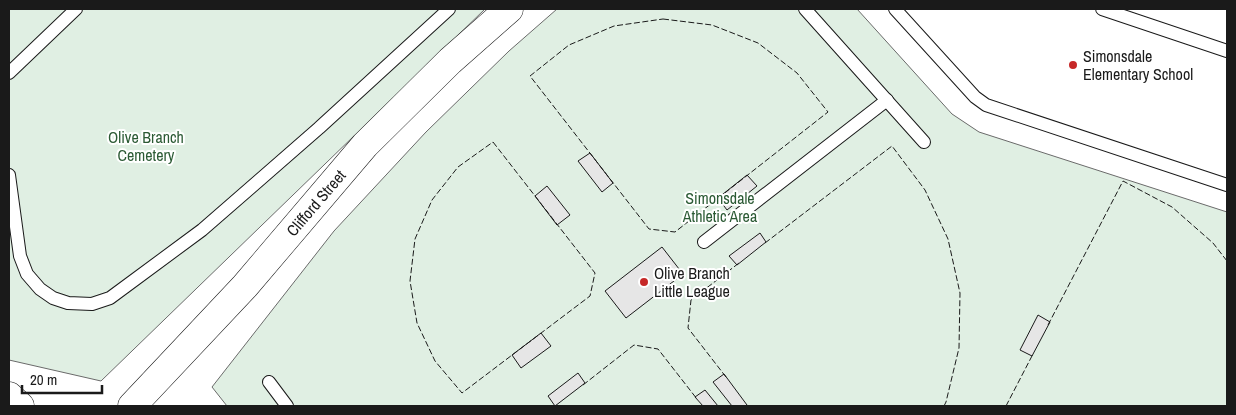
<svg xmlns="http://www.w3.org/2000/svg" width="1236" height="415" font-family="'Archivo Narrow',sans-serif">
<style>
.green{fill:#e0efe3;stroke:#6a6a6a}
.building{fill:#e6e6e6;stroke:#1a1a1a}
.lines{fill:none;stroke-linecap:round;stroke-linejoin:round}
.service-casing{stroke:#1a1a1a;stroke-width:14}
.tertiary-casing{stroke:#1a1a1a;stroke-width:29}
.service{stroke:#fff;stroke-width:12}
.tertiary{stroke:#fff;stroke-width:28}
.fence{stroke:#1a1a1a;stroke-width:1;stroke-dasharray:6 2.5;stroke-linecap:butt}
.poi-dot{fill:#c62828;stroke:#fff;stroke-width:2}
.labels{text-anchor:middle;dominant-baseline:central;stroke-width:4;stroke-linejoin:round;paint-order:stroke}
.poi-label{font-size:16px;fill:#1a1a1a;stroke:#fff;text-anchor:start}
.park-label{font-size:16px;fill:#2b5a34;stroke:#fff}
.street-label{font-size:16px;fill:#1a1a1a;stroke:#fff}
</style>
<rect width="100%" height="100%" fill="#fff"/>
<g class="green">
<path d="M9 9H485L101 381 9 360Z"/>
<path d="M557 9H857L952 114 979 132 1227 212V406H227L212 387 334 231 426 132 509 51Z"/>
</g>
<g class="building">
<path d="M590 153 613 183 602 192 578 161Z"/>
<path d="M747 175 757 186 727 210 718 198Z"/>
<path d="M547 186 570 215 557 225 535 196Z"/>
<path d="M760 233 766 242 737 265 729 256Z"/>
<path d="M662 247 683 274 626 318 605 291Z"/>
<path d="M1038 315 1050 322 1032 356 1020 350Z"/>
<path d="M541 333 551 346 521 368 512 355Z"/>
<path d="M578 373 585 383 555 406 548 396Z"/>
<path d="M724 374 747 405 745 406H732L713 382Z"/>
<path d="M705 390 718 406H703L695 397Z"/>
</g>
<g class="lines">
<defs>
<g id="service">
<path d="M805 9 924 142"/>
<path d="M895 9 975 97 986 105 1227 185"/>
<path d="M1102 9 1227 51"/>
<path d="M9 73 76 9"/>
<path d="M9 175 20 256 27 274 40 289 53 298 68 303 92 304 110 298 202 230 319 128 449 9"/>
<path d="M704 242 887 100"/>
<path d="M269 382 287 406"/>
</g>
<g id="tertiary">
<path d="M9 396 20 406"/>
<path id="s1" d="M132 406 245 286 365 145 450 61 509 9"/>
</g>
</defs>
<use href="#service" class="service-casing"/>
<use href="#tertiary" class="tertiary-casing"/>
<use href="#service" class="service"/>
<use href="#tertiary" class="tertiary"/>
<g class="fence">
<path d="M663 19 712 25 758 43 797 73 828 112 675 232 649 229 530 76 569 45 614 26Z"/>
<path d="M493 142 595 273 590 296 462 393 435 361 417 323 410 281 415 239 432 200 458 167Z"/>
<path d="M765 243 892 146 925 190 948 239 960 293 959 348 946 402 944 406"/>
<path d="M1048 325 1123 181 1172 207 1213 243 1227 261"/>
<path d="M726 377 688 328 691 300 739 263"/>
<path d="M583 385 634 345 658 349 697 399"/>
<path d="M1006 406 1033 354"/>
</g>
</g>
<g class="poi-dot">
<circle cx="1073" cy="65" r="5"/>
<circle cx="644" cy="282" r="5"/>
</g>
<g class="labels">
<g class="poi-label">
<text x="1083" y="56">Simonsdale<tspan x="1083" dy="18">Elementary School</tspan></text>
<text x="654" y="273">Olive Branch<tspan x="654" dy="18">Little League</tspan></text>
</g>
<g class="park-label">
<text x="146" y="137">Olive Branch<tspan x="146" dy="18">Cemetery</tspan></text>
<text x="720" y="198">Simonsdale<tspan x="720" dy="18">Athletic Area</tspan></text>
</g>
<g class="street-label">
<text stroke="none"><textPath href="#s1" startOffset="274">Clifford Street</textPath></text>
</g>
</g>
<rect width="1236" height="415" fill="none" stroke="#1a1a1a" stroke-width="20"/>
<path d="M22 385v8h80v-8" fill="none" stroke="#1a1a1a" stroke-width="2.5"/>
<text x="30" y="385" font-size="15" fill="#1a1a1a" stroke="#ffffff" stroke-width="4" paint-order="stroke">20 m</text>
</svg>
